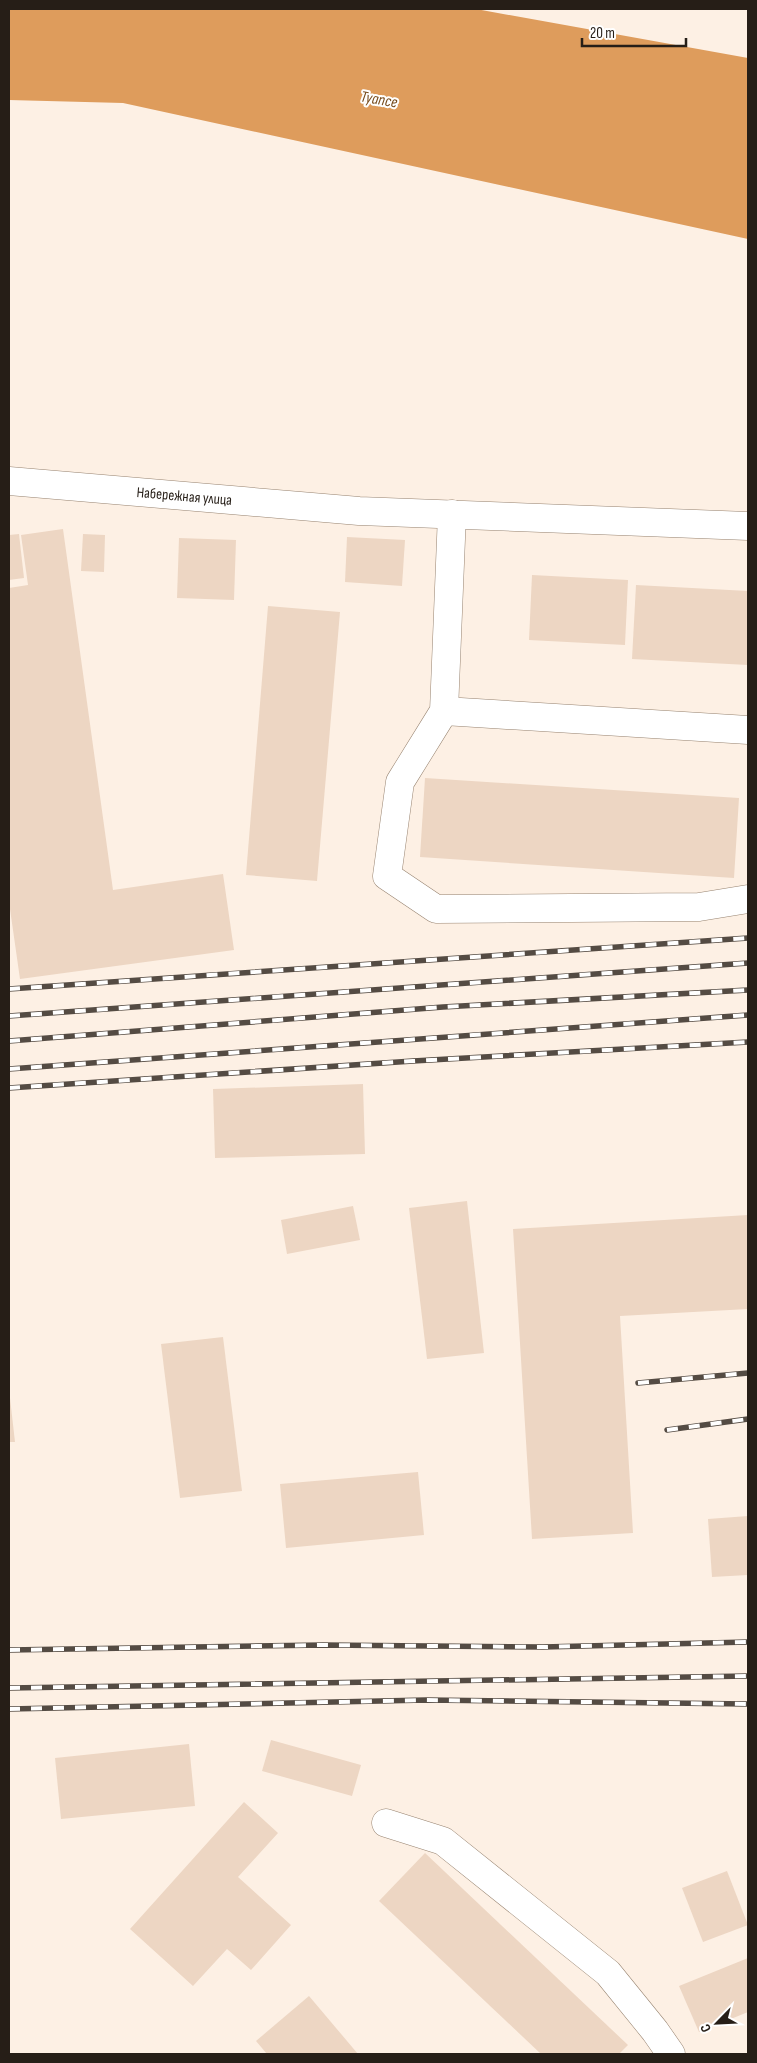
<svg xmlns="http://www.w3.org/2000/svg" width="757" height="2063" font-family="'Sofia Sans Condensed',sans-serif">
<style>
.water{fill:#de9c5c}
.building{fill:#edd6c3}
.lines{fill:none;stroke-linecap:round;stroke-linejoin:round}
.minor-casing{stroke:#978370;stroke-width:29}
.minor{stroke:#fff;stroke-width:28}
.rail-casing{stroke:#544b43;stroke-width:5.5}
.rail{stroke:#fff;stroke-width:4;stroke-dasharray:11;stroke-linecap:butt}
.labels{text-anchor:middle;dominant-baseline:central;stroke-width:4;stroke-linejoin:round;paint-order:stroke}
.street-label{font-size:15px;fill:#261e17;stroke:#fff}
.water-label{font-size:16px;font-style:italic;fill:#774b1c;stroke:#fff}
</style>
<rect width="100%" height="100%" fill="#fdf0e4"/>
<path class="water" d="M9 9H476L748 58V239L123 103 9 100Z"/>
<g class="building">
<path d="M63 529 113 890 223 874 234 950 20 979 9 902V588L28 585 21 535Z"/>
<path d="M19 534 24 578 9 580V535Z"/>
<path d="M83 534 105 535 104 572 81 571Z"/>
<path d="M347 537 405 540 402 586 345 582Z"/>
<path d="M179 538 236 540 234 600 177 598Z"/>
<path d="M532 575 628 580 625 645 529 640Z"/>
<path d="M636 585 748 591V665L632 659Z"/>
<path d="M268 606 340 612 317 881 246 875Z"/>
<path d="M425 778 739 798 734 878 420 857Z"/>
<path d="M363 1084 365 1154 215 1158 213 1089Z"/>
<path d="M467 1201 484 1353 427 1359 409 1208Z"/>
<path d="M353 1206 360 1240 287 1254 281 1220Z"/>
<path d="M748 1215V1309L620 1316 633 1533 532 1539 513 1229Z"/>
<path d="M223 1337 242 1491 180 1498 161 1344Z"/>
<path d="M10 1398 15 1442H9V1399Z"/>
<path d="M418 1472 424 1535 286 1548 280 1484Z"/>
<path d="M748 1516V1575L712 1577 708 1519Z"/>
<path d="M271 1740 361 1765 352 1796 262 1771Z"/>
<path d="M189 1744 195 1806 61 1819 55 1758Z"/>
<path d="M244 1802 278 1833 238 1877 291 1925 251 1970 227 1949 193 1986 130 1929Z"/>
<path d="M425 1853 628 2045 619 2054H541L379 1901Z"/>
<path d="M727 1871 748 1925 703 1942 682 1888Z"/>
<path d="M748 1958V2012L699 2032 679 1986Z"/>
<path d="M309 1996 358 2054H267L256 2041Z"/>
</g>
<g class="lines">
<defs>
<g id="minor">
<path id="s1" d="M9 481 359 511 748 526"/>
<path d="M452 514 444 711 400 782 387 876 436 909 699 907 748 899"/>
<path d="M444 711 748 730"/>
<path d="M386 1823 443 1841 608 1973 655 2031 671 2054"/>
</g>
</defs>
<use href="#minor" class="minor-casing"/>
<use href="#minor" class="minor"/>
<defs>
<g id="rail">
<path d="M9 989 748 938"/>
<path d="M9 1016 748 963"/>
<path d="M9 1041 443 1007 748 990"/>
<path d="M9 1069 748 1015"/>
<path d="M9 1088 413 1061 748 1042"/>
<path d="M638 1383 748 1373"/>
<path d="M667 1430 748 1419"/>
<path d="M9 1650 323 1645 543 1647 748 1642"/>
<path d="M9 1688 748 1676"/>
<path d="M9 1709 426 1700 748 1704"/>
</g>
</defs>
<use href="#rail" class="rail-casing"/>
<use href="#rail" class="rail"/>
</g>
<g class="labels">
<g class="street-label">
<text stroke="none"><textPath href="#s1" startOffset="176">Набережная улица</textPath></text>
</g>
<g class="water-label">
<text transform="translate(379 100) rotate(10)">Туапсе</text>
</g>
</g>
<rect width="757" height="2063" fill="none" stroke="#261e17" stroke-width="20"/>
<g transform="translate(717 2023) rotate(246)" stroke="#ffffff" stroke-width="4" paint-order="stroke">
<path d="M0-4L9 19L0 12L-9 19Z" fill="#261e17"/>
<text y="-8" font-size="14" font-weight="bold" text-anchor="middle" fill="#261e17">С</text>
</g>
<path d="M582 38v8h104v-8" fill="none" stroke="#261e17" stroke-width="2.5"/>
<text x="590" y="38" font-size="15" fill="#261e17" stroke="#ffffff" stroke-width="4" paint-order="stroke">20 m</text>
</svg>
